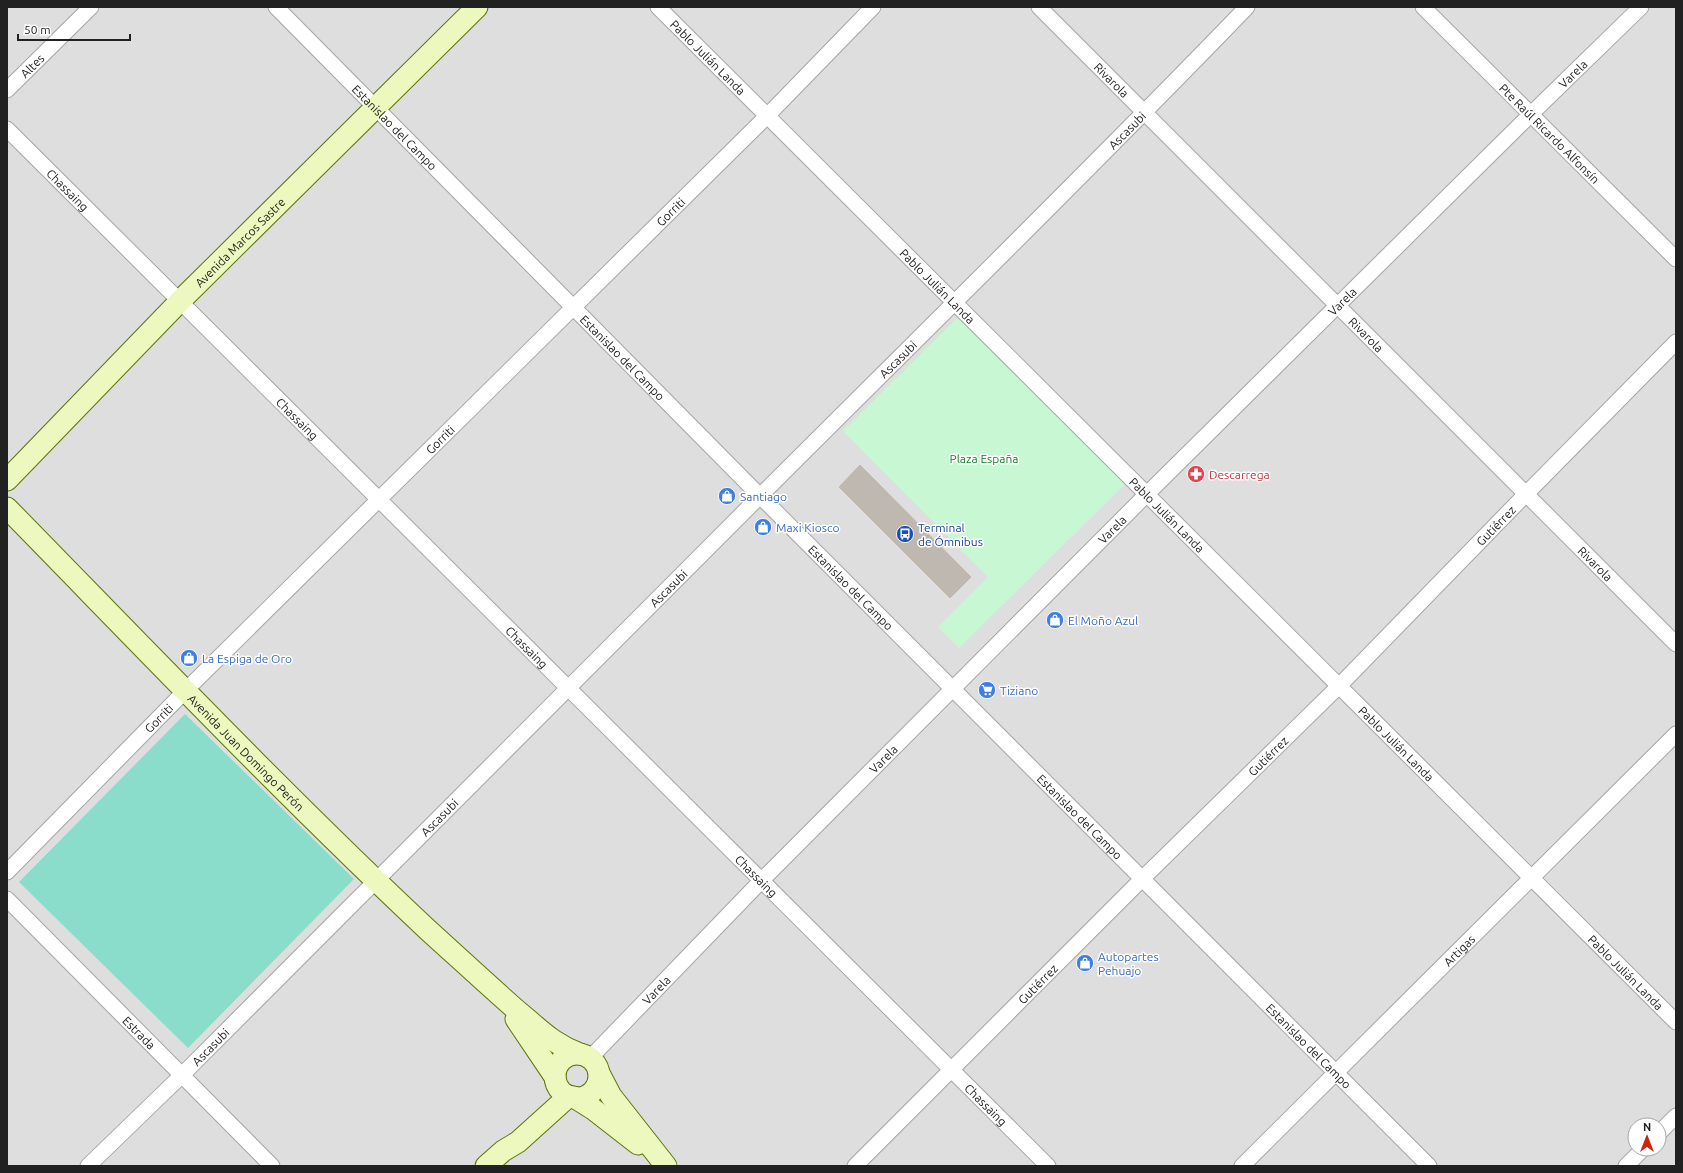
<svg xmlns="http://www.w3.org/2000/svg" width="1683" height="1173" font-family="Ubuntu,sans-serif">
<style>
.residential{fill:#dfdede;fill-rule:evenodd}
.park{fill:#c7f8d3}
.pitch{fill:#89ddca}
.building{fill:#beb8b1;stroke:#c2b8aa}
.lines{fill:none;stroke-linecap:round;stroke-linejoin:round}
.street-casing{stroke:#a5a5a5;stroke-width:17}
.secondary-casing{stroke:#597609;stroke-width:23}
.street{stroke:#fff;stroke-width:15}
.secondary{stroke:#ecf8be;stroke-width:21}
.labels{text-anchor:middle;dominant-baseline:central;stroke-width:3;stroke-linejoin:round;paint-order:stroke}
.street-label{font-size:12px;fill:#212121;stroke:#fff}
.park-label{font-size:12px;fill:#107e2a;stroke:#fff}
.health-label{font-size:12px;fill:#be3a42;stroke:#fff;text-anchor:start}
.shop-label{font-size:12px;fill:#366cbe;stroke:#fff;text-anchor:start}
.transit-label{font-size:12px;fill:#164399;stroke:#fff;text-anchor:start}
</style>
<rect width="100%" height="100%" fill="#f1efe7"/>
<path class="residential" d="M7 7H1676V1166H7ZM1635 1125H1659V1149H1635Z"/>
<path class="park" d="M958 317 1125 484 959 648 938 627 988 577 843 431Z"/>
<path class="pitch" d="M185 714 354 879 188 1048 19 882Z"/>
<path class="building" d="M860 465 971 577 950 598 839 487Z"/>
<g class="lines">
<defs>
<g id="street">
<path id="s1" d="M276 7 760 496 1429 1166"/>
<path id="s2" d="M658 7 1676 1022"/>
<path id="s3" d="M1039 7 1676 644"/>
<path id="s4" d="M1423 7 1676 259"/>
<path id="s5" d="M7 90 91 7"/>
<path id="s6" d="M7 129 1048 1166"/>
<path id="s7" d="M7 872 185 691 767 116 873 7"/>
<path id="s8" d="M7 899 272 1166"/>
<path id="s9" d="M590 1058 761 881 1147 494 1531 114 1641 7"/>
<path d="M1659 1133 1676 1116"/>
<path id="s10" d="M88 1166 182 1075C374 882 567 689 760 496 923 333 1087 173 1247 7"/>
<path id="s11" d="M855 1166 1143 878 1339 686 1526 494 1676 342"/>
<path id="s12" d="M1242 1166 1676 734"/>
<path d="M1626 1166 1643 1149"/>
</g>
<g id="secondary">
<path id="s13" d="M7 480 180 301 477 7"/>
<path id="s14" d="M7 508C146 650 284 795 429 931 460 959 490 987 521 1014 542 1031 553 1044 580 1054"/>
<path d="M516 1019 555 1077"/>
<circle cx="577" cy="1076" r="22"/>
<path d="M599 1073 611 1096 666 1166"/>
<path d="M574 1097 593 1109 638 1144"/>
<path d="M486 1166 503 1151 518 1142 569 1096"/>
</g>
</defs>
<use href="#street" class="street-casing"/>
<use href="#secondary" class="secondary-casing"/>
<use href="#street" class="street"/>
<use href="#secondary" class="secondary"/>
</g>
<defs>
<symbol id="pharmacy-disc" viewBox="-11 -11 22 22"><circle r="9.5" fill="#e0444e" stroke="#fff"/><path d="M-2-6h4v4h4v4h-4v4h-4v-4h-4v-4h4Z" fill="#fff"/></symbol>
<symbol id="shop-disc" viewBox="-11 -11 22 22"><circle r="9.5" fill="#3f7fe0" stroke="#fff"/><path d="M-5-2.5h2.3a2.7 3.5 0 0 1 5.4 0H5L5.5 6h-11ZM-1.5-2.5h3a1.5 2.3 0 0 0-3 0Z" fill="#fff"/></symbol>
<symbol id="bus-disc" viewBox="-11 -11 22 22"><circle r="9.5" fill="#1a4fb4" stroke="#fff"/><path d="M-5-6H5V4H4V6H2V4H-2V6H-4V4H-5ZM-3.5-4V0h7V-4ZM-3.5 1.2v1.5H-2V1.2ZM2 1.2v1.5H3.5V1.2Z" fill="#fff"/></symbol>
<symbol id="supermarket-disc" viewBox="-11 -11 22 22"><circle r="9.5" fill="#3f7fe0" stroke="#fff"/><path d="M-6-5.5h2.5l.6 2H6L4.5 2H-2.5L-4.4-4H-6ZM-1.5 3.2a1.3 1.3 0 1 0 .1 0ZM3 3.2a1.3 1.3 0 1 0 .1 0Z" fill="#fff"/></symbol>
</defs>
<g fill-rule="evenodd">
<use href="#pharmacy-disc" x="1186" y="464" width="20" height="20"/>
<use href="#shop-disc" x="717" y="486" width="20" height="20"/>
<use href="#shop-disc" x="753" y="517" width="20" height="20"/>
<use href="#bus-disc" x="895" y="524" width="20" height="20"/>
<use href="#shop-disc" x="1045" y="610" width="20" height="20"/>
<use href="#shop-disc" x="179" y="648" width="20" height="20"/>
<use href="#supermarket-disc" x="977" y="680" width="20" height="20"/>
<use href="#shop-disc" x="1075" y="953" width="20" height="20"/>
</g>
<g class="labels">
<g class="street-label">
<text stroke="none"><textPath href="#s2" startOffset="71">Pablo Julián Landa</textPath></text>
<text stroke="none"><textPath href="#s5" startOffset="35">Altes</textPath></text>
<text stroke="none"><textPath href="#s9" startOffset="1391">Varela</textPath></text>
<text stroke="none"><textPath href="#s3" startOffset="103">Rivarola</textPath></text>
<text stroke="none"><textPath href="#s1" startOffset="169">Estanislao del Campo</textPath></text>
<text stroke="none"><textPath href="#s10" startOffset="1467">Ascasubi</textPath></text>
<text stroke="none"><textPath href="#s4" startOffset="179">Pte Raúl Ricardo Alfonsín</textPath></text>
<text stroke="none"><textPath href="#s6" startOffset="86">Chassaing</textPath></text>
<text stroke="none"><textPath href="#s7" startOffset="936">Gorriti</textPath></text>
<text stroke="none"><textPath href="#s13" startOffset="333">Avenida Marcos Sastre</textPath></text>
<text stroke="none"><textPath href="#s2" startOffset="395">Pablo Julián Landa</textPath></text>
<text stroke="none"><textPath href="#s9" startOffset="1067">Varela</textPath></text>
<text stroke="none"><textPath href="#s3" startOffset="463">Rivarola</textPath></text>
<text stroke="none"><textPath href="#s1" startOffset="493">Estanislao del Campo</textPath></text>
<text stroke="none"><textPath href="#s10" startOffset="1143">Ascasubi</textPath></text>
<text stroke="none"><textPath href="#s6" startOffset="410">Chassaing</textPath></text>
<text stroke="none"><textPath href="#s7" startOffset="612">Gorriti</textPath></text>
<text stroke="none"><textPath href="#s2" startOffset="719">Pablo Julián Landa</textPath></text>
<text stroke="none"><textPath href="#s11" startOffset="906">Gutiérrez</textPath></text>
<text stroke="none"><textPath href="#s9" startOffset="743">Varela</textPath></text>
<text stroke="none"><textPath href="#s3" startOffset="787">Rivarola</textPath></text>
<text stroke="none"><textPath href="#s1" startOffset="817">Estanislao del Campo</textPath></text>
<text stroke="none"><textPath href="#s10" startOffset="819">Ascasubi</textPath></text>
<text stroke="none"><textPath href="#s6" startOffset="734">Chassaing</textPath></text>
<text stroke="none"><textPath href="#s7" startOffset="216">Gorriti</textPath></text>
<text stroke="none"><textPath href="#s2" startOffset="1043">Pablo Julián Landa</textPath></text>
<text stroke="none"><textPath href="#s14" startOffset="342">Avenida Juan Domingo Perón</textPath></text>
<text stroke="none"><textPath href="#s11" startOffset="582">Gutiérrez</textPath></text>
<text stroke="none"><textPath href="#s9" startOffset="419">Varela</textPath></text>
<text stroke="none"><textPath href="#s1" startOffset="1141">Estanislao del Campo</textPath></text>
<text stroke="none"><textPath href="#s10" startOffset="495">Ascasubi</textPath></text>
<text stroke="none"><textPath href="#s6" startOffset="1058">Chassaing</textPath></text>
<text stroke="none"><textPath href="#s12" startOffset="306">Artigas</textPath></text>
<text stroke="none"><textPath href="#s2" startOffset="1367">Pablo Julián Landa</textPath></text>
<text stroke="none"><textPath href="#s11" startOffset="258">Gutiérrez</textPath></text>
<text stroke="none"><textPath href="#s9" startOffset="95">Varela</textPath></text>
<text stroke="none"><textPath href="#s8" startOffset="188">Estrada</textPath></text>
<text stroke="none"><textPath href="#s10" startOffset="171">Ascasubi</textPath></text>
<text stroke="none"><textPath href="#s1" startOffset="1465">Estanislao del Campo</textPath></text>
<text stroke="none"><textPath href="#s6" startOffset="1382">Chassaing</textPath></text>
</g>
<g class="park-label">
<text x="984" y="458">Plaza España</text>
</g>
<g class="health-label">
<text x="1209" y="474">Descarrega</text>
</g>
<g class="shop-label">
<text x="740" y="496">Santiago</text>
<text x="776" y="527">Maxi Kiosco</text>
<text x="1068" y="620">El Moño Azul</text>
<text x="202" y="658">La Espiga de Oro</text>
<text x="1000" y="690">Tiziano</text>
<text x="1098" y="956">Autopartes<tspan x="1098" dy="14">Pehuajo</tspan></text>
</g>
<g class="transit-label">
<text x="918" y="527">Terminal<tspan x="918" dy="14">de Ómnibus</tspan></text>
</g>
</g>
<rect width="1683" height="1173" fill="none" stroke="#212121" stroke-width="16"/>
<g transform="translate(1647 1137)"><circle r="19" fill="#ffffff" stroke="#a6a6a6"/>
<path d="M0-3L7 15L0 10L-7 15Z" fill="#ca2607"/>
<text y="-6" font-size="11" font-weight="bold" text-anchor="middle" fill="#212121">N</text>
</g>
<path d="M18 34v6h112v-6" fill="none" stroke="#212121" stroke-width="2"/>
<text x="24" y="34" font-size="12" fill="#212121" stroke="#ffffff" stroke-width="3" paint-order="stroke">50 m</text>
</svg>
